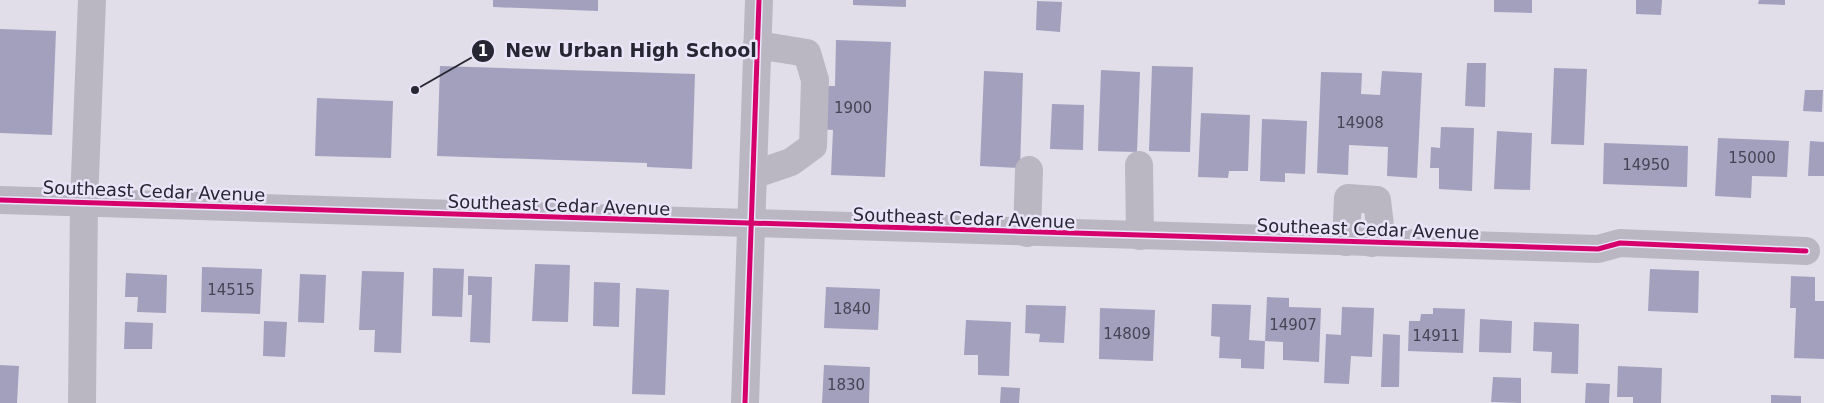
<svg xmlns="http://www.w3.org/2000/svg" width="1824" height="403" font-family="'DejaVu Sans',sans-serif">
<style>
.building{fill:#a2a0bd}
.lines{fill:none;stroke-linecap:round;stroke-linejoin:round}
.minor{stroke:#bab7c3;stroke-width:28}
.cycleway-casing{stroke:#eae4f8;stroke-width:8}
.cycleway{stroke:#d6006c;stroke-width:5}
.labels{text-anchor:middle;dominant-baseline:central;stroke-width:5;stroke-linejoin:round;paint-order:stroke}
.number-label{font-size:15px;fill:#464456}
.street-label{font-size:18px;fill:#272633;stroke:#eae4f8}
.leader{fill:none;stroke:#272633;stroke-width:2}
.callout-dot{fill:#272633;stroke:#eae4f8;stroke-width:2}
.mark-label{font-size:15px;text-anchor:middle;font-weight:bold;fill:#fff}
.callout-label{font-size:19px;text-anchor:middle;font-weight:bold;fill:#272633;stroke:#eae4f8;stroke-width:5;stroke-linejoin:round;paint-order:stroke}
</style>
<rect width="100%" height="100%" fill="#e1deea"/>
<g class="building">
<path d="M493 0H598V11L493 7Z"/>
<path d="M853 0H906V7L853 5Z"/>
<path d="M1494 0H1532V13L1494 12Z"/>
<path d="M1636 0H1662L1661 15 1636 14Z"/>
<path d="M1759 0H1785V5L1758 4Z"/>
<path d="M1037 1 1062 2 1060 32 1036 30Z"/>
<path d="M0 29 56 31 52 135 0 133Z"/>
<path d="M836 40 891 42 885 177 831 175 833 130 818 129 820 86H835Z"/>
<path d="M1467 63H1486L1485 107 1465 106Z"/>
<path d="M440 66 695 74 692 169 647 167V163L437 156Z"/>
<path d="M1152 66 1193 67 1190 152 1149 151Z"/>
<path d="M1554 68 1587 69 1584 145 1551 144Z"/>
<path d="M1101 70 1140 72 1137 152 1098 151Z"/>
<path d="M984 71 1023 73 1020 168 980 166Z"/>
<path d="M1382 71 1422 73 1417 178 1387 176 1388 147 1349 145 1348 175 1317 173 1321 72 1362 73 1361 94 1380 95Z"/>
<path d="M1805 90H1823L1822 112 1803 111Z"/>
<path d="M317 98 393 101 391 158 315 156Z"/>
<path d="M1052 104 1084 105 1083 150 1050 149Z"/>
<path d="M1201 113 1250 115 1248 171H1229L1228 178 1198 177Z"/>
<path d="M1262 119 1307 121 1305 174 1285 173V182L1260 181Z"/>
<path d="M1441 127 1474 128 1472 191 1439 189V168H1430L1431 147 1440 148Z"/>
<path d="M1497 131 1532 133 1530 190 1494 189Z"/>
<path d="M1718 138 1789 141 1787 177 1752 176 1751 198 1715 196Z"/>
<path d="M1810 141 1824 142V176H1808Z"/>
<path d="M1604 143 1688 146 1687 187 1603 184Z"/>
<path d="M535 264 570 265 568 322 532 321Z"/>
<path d="M202 267 262 269 260 314 201 312Z"/>
<path d="M433 268 464 269 462 317 432 316Z"/>
<path d="M1650 269 1699 271 1698 313 1648 311Z"/>
<path d="M362 271 404 272 401 353 374 352 375 330H359Z"/>
<path d="M126 273 167 275 166 313 137 312 138 297H125Z"/>
<path d="M300 274 326 275 324 323 298 322Z"/>
<path d="M468 276 492 277 490 343 470 342 472 295H468Z"/>
<path d="M1791 276 1815 277V301H1824V359L1794 358 1796 308H1790Z"/>
<path d="M594 282 620 283 619 327 593 326Z"/>
<path d="M826 287 880 289 878 330 824 328Z"/>
<path d="M636 288 669 290 665 395 632 394Z"/>
<path d="M1267 297 1289 298V307L1321 308 1319 362 1283 360V342L1265 341Z"/>
<path d="M1212 304 1251 305 1249 340 1265 341 1264 369 1241 368V359L1219 358 1220 337 1211 336Z"/>
<path d="M1026 305 1066 306 1064 343 1039 342 1040 334 1025 333Z"/>
<path d="M1342 307 1374 308 1372 357 1351 356 1349 384 1324 383 1326 334 1341 335Z"/>
<path d="M1100 308 1155 310 1153 361 1099 359Z"/>
<path d="M1433 308 1465 309 1463 353 1408 351 1409 321H1420L1421 314H1433Z"/>
<path d="M1480 319 1512 321 1511 353 1479 352Z"/>
<path d="M966 320 1011 322 1009 376 978 375V355H964Z"/>
<path d="M264 321 287 322 285 357 263 356Z"/>
<path d="M125 322 153 323 152 349H124Z"/>
<path d="M1534 322 1579 324 1578 374 1551 373 1552 352 1533 351Z"/>
<path d="M1383 334 1400 335 1399 387H1381Z"/>
<path d="M0 365 19 366 17 403H0Z"/>
<path d="M824 365 870 367 869 403H822Z"/>
<path d="M1618 366 1662 368 1661 403H1633V397H1617Z"/>
<path d="M1493 377 1521 378V403L1491 402Z"/>
<path d="M1586 383 1610 384 1609 403H1585Z"/>
<path d="M1001 387 1020 388 1019 403H1000Z"/>
<path d="M1771 395 1801 396V403H1771Z"/>
</g>
<g class="lines">
<g class="minor">
<path d="M1139 165 1140 236"/>
<path d="M753 175 791 162 813 146 815 80 807 53 757 45"/>
<path d="M0 200C533 217 1066 234 1598 249L1620 243 1806 251"/>
<path d="M1027 233 1029 170"/>
<path d="M1346 242 1348 198 1377 200 1380 226 1371 243"/>
<path d="M82 403 84 202 92 0"/>
<path d="M745 403 759 0"/>
</g>
<defs>
<g id="cycleway">
<path d="M0 200C533 217 1066 234 1598 249L1620 243 1806 251"/>
<path d="M745 403 759 0"/>
</g>
</defs>
<use href="#cycleway" class="cycleway-casing"/>
<use href="#cycleway" class="cycleway"/>
</g>
<g class="labels">
<g class="number-label">
<text x="853" y="108">1900</text>
<text x="1360" y="123">14908</text>
<text x="1752" y="158">15000</text>
<text x="1646" y="165">14950</text>
<text x="231" y="290">14515</text>
<text x="852" y="309">1840</text>
<text x="1293" y="325">14907</text>
<text x="1127" y="334">14809</text>
<text x="1436" y="336">14911</text>
<text x="846" y="385">1830</text>
</g>
<g class="street-label">
<text transform="translate(154 191) rotate(2)">Southeast Cedar Avenue</text>
<text transform="translate(559 205) rotate(2)">Southeast Cedar Avenue</text>
<text transform="translate(964 218) rotate(2)">Southeast Cedar Avenue</text>
<text transform="translate(1368 229) rotate(2)">Southeast Cedar Avenue</text>
</g>
</g>
<path class="leader" d="M415 90L483 51"/>
<g class="callout-dot">
<circle cx="415" cy="90" r="5"/>
<circle cx="483" cy="51" r="12"/>
</g>
<g class="mark-label">
<text x="483" y="56">1</text>
</g>
<g class="callout-label">
<text x="631" y="57">New Urban High School</text>
</g>
</svg>
